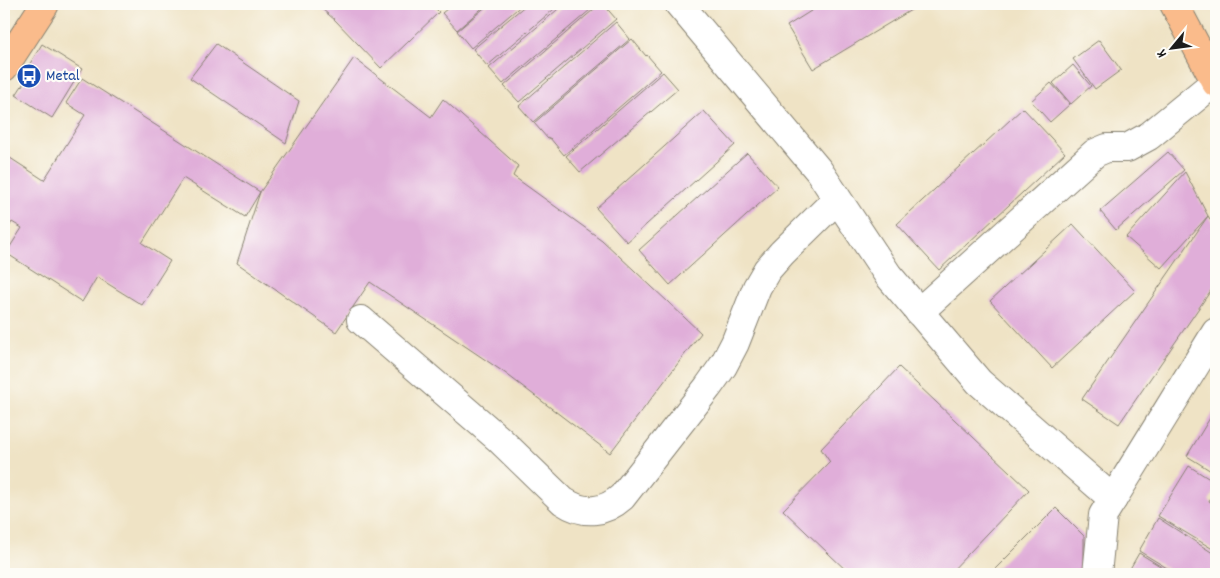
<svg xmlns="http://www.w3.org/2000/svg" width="1220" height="578" font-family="Dekko,sans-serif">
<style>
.building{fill:#e0aed9}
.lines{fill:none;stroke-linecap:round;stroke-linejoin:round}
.minor-casing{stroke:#868070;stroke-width:30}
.major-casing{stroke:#868070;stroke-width:30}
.minor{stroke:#fff;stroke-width:28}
.major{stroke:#fabb8b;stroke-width:28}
.labels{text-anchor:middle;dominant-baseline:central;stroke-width:4.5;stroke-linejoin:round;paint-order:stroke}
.transit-label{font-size:16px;fill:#164399;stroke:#fdfcf7;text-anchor:start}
</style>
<rect width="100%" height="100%" fill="#fdfcf7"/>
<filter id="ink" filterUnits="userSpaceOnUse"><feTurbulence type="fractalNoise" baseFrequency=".02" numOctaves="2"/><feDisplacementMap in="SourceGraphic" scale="10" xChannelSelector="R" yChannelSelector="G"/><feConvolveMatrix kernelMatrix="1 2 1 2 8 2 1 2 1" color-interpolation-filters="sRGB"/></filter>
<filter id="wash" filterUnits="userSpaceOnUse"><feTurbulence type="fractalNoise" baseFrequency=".0096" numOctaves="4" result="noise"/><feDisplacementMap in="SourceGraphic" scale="20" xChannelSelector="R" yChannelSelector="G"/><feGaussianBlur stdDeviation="1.12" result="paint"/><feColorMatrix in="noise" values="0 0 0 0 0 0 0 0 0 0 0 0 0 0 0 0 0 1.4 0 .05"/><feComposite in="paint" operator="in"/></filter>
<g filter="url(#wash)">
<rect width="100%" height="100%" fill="#efe3c5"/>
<g id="blocks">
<g class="building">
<path d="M316 4H431L439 12 381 68 335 20Z"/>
<path d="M453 4H487L457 30 442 13Z"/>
<path d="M489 4H523L471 48 457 31Z"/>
<path d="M527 4H560L487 66 473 49Z"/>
<path d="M564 4H597L503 84 489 68Z"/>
<path d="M600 4H603L616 19 519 102 504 86Z"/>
<path d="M822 4H921L813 69 787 26Z"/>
<path d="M616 22 630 39 533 122 519 106Z"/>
<path d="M632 39 646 56 647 55 661 71 564 155 550 138 548 139 534 123Z"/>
<path d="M1099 40 1121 70 1095 89 1073 59Z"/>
<path d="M42 44 82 69 52 118 16 95 27 78 23 75Z"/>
<path d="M216 44 299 101 286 143 190 78Z"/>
<path d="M354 58 431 117 443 99 518 166 513 176 602 240 701 333 610 453 505 373 370 282 336 332 237 263 260 192 245 217 183 178 142 243 170 261 142 305 97 277 82 302 6 253 22 228 12 222 4 235V154L44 180 85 115 66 103 82 78 260 192Z"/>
<path d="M1073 65 1091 86 1071 104 1053 83Z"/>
<path d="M663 72 678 89 580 172 566 156Z"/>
<path d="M1051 83 1070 104 1050 122 1031 101Z"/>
<path d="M1023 108 1065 153 939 270 897 224Z"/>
<path d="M704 111 735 145 627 242 596 208Z"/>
<path d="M1168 152 1184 170 1116 230 1100 211Z"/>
<path d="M747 153 778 187 670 285 639 250Z"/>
<path d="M1185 172 1208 216 1161 268 1126 237Z"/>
<path d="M1208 216 1216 228V283L1119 424 1082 399Z"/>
<path d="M1073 224 1135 291 1052 368 990 301Z"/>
<path d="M899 367 1029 490 949 574H850L783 510 830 462 821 449Z"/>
<path d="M1216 408V474L1187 456Z"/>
<path d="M1189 466 1216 483V488L1209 501 1216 506V551L1158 516Z"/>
<path d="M1056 508 1084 536V574H990Z"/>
<path d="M1158 518 1216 555V574H1177L1139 551Z"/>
<path d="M1139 553 1173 574H1127Z"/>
</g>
</g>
</g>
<g filter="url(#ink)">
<use href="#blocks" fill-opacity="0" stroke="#868070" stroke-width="1"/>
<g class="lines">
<defs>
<g id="minor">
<path d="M679 4 819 171 888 275 979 382 1113 499"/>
<path d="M919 312 1095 153 1107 148H1127L1149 136 1215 82"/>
<path d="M361 320 499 439 563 501C584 515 604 513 622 497L708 387 723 366 735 343 757 287 767 270 782 253 837 199"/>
<path d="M1097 574 1103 515 1216 332"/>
</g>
<g id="major">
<path d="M1174 4 1216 83"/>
<path d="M4 67 45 4"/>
</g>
</defs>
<use href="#minor" class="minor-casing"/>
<use href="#major" class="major-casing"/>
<use href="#minor" class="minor"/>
<use href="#major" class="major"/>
</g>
</g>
<defs>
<symbol id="bus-disc" viewBox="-11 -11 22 22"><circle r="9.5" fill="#1a4fb4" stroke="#fdfcf7"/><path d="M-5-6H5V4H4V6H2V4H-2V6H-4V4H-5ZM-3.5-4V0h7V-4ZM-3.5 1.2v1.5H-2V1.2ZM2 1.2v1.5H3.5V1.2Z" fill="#fff"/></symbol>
</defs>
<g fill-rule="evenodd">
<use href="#bus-disc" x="15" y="62" width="28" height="28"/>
</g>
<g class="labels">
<g class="transit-label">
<text x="46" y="76">Metal</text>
</g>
</g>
<rect width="1220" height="578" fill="none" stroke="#fdfcf7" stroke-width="20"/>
<g transform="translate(1172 48) rotate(241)" stroke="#fdfcf7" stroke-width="4" paint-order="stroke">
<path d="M0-4L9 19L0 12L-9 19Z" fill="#1c1c1c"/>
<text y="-8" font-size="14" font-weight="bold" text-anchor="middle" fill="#1c1c1c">K</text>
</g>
</svg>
